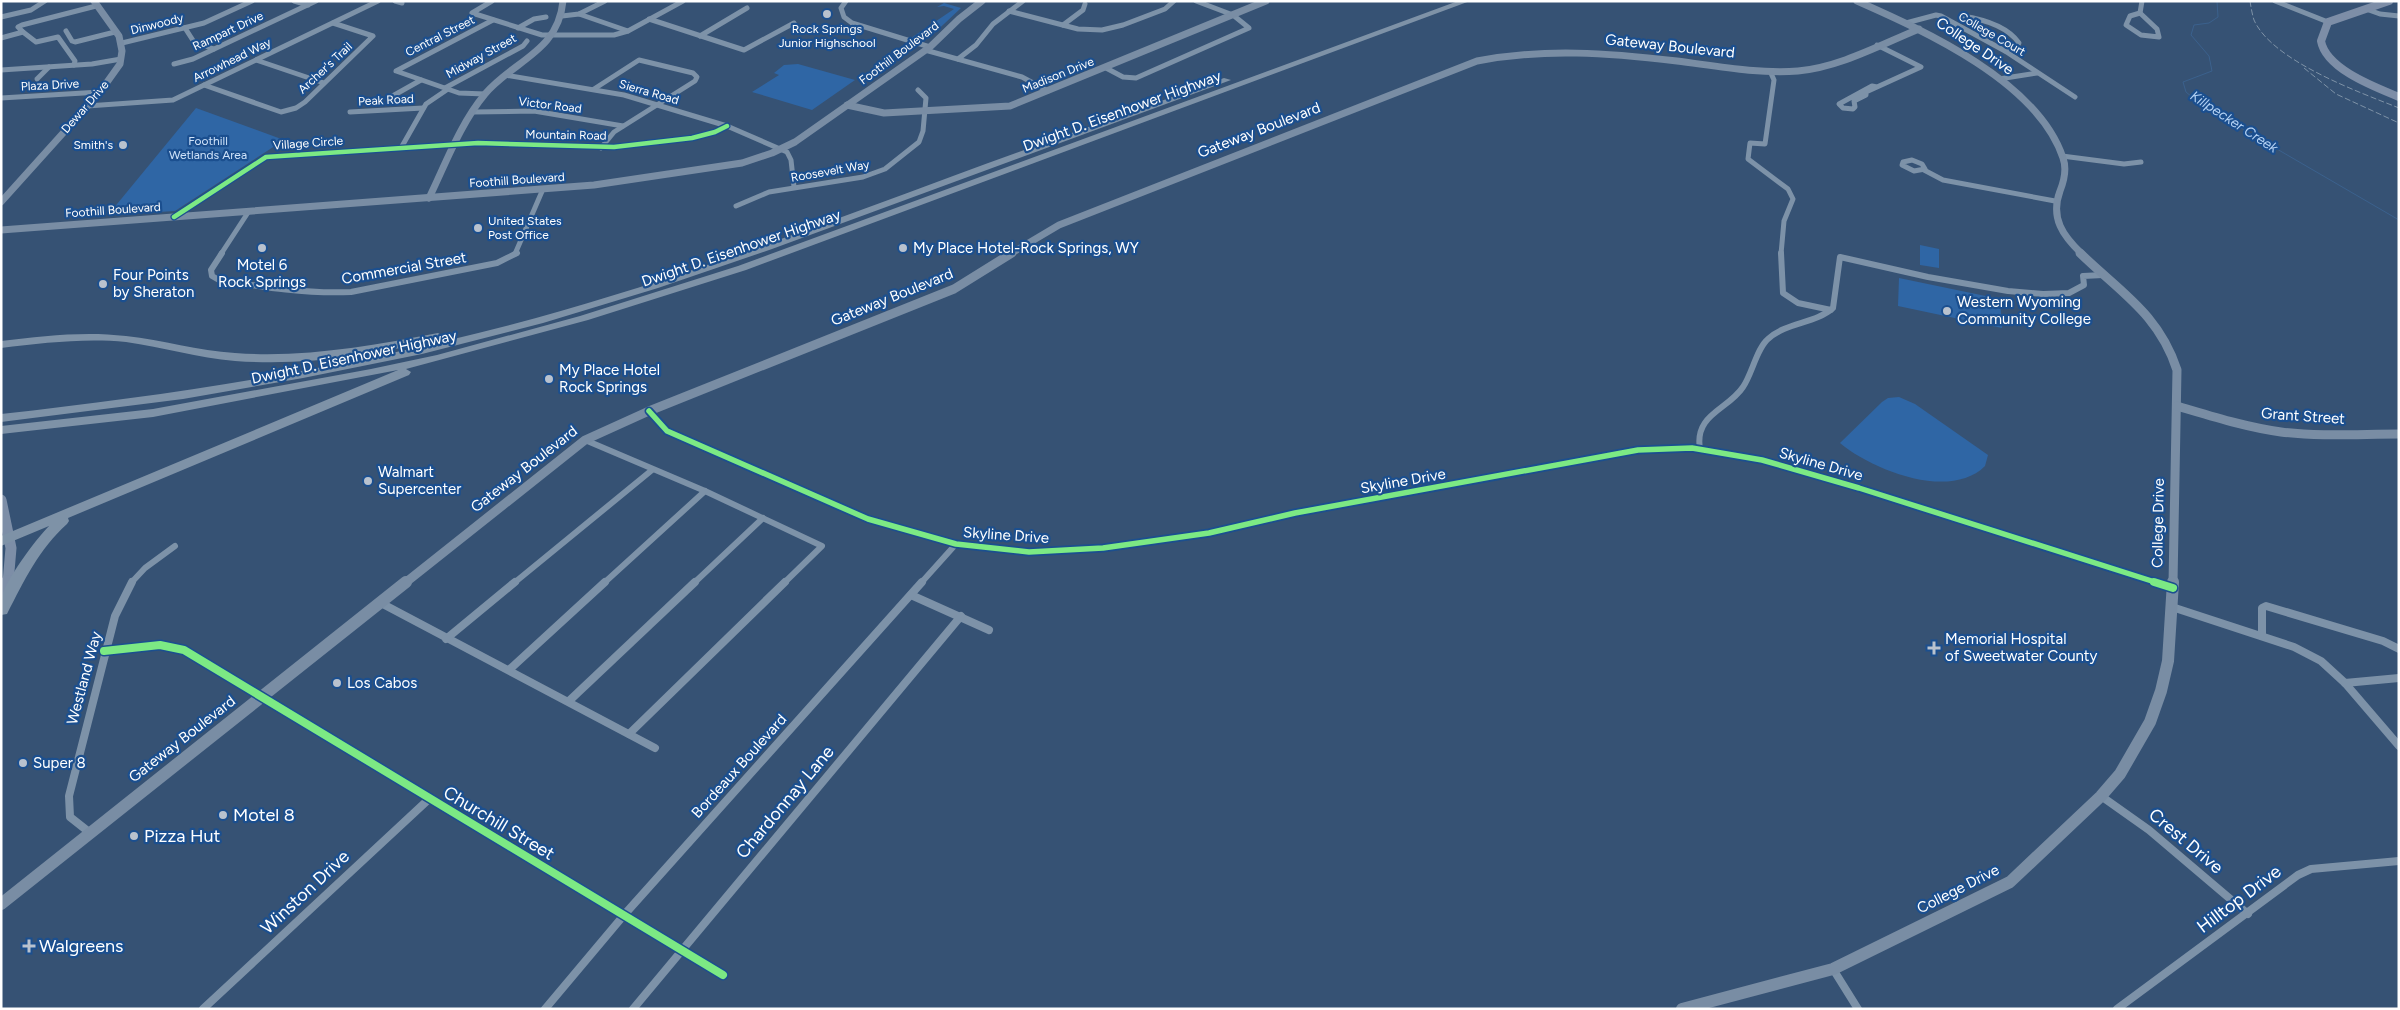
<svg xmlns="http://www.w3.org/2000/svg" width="2400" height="1010" font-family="Figtree,sans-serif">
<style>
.green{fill:#2f66a5}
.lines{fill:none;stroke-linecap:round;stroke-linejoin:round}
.stream{stroke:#3b618d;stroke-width:1}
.street-far2{stroke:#7d92a8;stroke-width:5}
.street-far1{stroke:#7d92a8;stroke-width:6}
.street{stroke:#7d92a8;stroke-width:8}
.secondary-far2{stroke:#798da4;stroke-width:7}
.secondary-far1{stroke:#798da4;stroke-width:9}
.secondary{stroke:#798da4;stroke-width:12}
.primary-far2{stroke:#7d8ea7;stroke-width:8}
.primary-far1{stroke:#7d8ea7;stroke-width:11}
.primary{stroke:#7d8ea7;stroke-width:14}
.highway{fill:#7e92a7;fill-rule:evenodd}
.rail{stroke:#7e92a7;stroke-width:1;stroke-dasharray:6 2.5;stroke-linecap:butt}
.cycleway-far2-casing{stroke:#1b4f8f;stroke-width:7}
.cycleway-far1-casing{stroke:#1b4f8f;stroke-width:9}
.cycleway-casing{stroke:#1b4f8f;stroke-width:11}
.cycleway-far2{stroke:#7ce984;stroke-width:4.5}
.cycleway-far1{stroke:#7ce984;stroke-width:5.5}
.cycleway{stroke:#7ce984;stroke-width:8}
.poi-dot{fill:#b9c2ce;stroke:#1b4f8f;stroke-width:2}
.labels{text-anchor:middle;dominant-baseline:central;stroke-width:4.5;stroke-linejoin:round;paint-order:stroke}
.far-street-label{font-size:12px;fill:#fff;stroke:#1b4f8f}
.far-poi-label{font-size:12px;fill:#fff;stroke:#1b4f8f}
.far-park-label{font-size:12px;fill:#cfe3fa;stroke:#1b4f8f}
.far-water-label{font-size:14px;font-style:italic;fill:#b5d3f5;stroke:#1b4f8f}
.street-label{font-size:15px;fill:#fff;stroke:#1b4f8f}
.poi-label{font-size:15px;fill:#fff;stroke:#1b4f8f;text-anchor:start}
.near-street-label{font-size:18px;fill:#fff;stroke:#1b4f8f}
.near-poi-label{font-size:18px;fill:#fff;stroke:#1b4f8f;text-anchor:start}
</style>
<rect width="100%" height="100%" fill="#365274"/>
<g class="green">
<path d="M944 3 961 8 928 39 922 40 911 38 954 9 944 6 937 7Z"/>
<path d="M798 64 855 80 812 110 752 92 779 75 774 73 784 65Z"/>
<path d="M196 108 284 140 175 211 108 215Z"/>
<path d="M1920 245 1939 249V268L1920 265Z"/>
<path d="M1899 278 2000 299 2002 328 1898 306Z"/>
<path d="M1899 397 1915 404 1988 455 1985 466C1950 501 1872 470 1840 443L1882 402 1888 398Z"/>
</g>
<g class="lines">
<path class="stream" d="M2217 1 2218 17 2209 23 2194 25 2191 35 2209 56 2212 71 2183 82 2186 92 2203 106 2399 220"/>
<g class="street-far2">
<path d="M294 1 308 5"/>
<path d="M395 1 402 3"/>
<path d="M492 1 472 13 542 35H614L628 31 683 1"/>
<path d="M846 1 841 8 844 17 852 23 930 47"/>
<path d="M2275 1 2328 22"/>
<path d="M2366 9 2380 14 2399 16"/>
<path d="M1009 11 1078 29 1102 30 1123 25 1165 9 1174 1"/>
<path d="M2140 13 2157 29 2159 37 2141 35 2126 25 2130 16Z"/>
<path d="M2140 13 2142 1"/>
<path d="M579 14 628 31"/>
<path d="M562 16 579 14 605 1"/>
<path d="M1962 16C1982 19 2007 26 2019 43L2017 47 2005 51"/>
<path d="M1 17 31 10 45 1"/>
<path d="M649 19 744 50 794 23"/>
<path d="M1906 23 1936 15 1941 16 2005 51 2075 97"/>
<path d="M1063 25 1083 10 1085 4"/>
<path d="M185 28 194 42 214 49"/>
<path d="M518 28 534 19 546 17"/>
<path d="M66 31 72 41 75 42 115 32"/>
<path d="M23 32 36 42 58 37 75 61 74 65"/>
<path d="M700 36 747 8"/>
<path d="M1 38 23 32 18 27 22 25 96 6"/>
<path d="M122 43 204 23 252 1"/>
<path d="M1877 45 1921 67 1866 92V95L1854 101 1855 107 1853 109 1843 108 1839 104 1872 86 1877 87"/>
<path d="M925 50 1022 77 1048 91"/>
<path d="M958 59 976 45 993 24 1023 1"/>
<path d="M256 60 324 83"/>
<path d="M174 64 193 59 316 1"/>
<path d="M1106 68 1123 77 1136 78 1249 28 1233 15 1196 1"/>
<path d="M1 70 92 64 121 59"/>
<path d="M1770 71 1774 80 1765 144 1750 143 1748 159 1788 189 1793 199 1784 221 1781 254"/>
<path d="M505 75 624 95 727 126 787 152 791 160 794 187"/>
<path d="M37 79 49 67"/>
<path d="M1999 79 2037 73"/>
<path d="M204 85 281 112 296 108 305 102 373 36 333 23"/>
<path d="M445 88 523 46 527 41"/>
<path d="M594 89 639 60 693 73 697 77 695 81 614 132 601 148"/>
<path d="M485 94 459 93 396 71 493 20"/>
<path d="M1 98 100 92"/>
<path d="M389 98 421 80"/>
<path d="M87 106 173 100 378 1"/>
<path d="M350 112 423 108"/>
<path d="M473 112 534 111 623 126"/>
<path d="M401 148 426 104 448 89"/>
<path d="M2062 156 2124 164 2141 162"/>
<path d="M1912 160 1922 164 1925 169 1914 171 1902 165 1903 162Z"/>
<path d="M1924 170 1943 180 2055 201"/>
<path d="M736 206 769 192 863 177 885 169 919 142 923 131 926 98 918 90"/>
<path d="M174 217 266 157 478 143 614 147 692 138 715 132 727 126"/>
<path d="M221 254 249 211"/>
<path d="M515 254 543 189"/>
</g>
<g class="street-far1">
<path d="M222 253 211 270 212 276 219 280C263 287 306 294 351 292L497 263 517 253"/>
<path d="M1781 253 1783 293 1798 303 1831 310"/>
<path d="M649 411 667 431 868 519 956 544 1029 552 1103 548 1209 533 1295 513 1638 450 1692 448 1762 460 1859 488 2158 583"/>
<path d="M585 440 705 491 822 546 784 583"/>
<path d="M1700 449C1694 414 1728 410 1743 387 1752 374 1757 348 1768 339 1787 322 1815 324 1833 308L1840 257 1928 277 2008 291 2043 294 2069 293 2084 285 2083 276 2103 275"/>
<path d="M131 583 145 568 175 546"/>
<path d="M514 583 652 470"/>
<path d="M604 583 705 491"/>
<path d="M694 583 763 518"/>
<path d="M921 583 956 544"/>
</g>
<g class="street">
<path d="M2154 582 2173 588"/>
<path d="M911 595 989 630"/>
<path d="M379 602 655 748"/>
<path d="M2172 607 2294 647 2321 661 2345 683 2399 746"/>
<path d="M2262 636V608L2266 606 2383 641 2399 649"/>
<path d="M446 639 515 582"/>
<path d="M104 651 160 645 184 650 723 975"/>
<path d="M510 669 605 582"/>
<path d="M2345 683 2399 678"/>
<path d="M569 701 695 582"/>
<path d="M629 734 785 582"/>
<path d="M2101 796 2149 830 2248 914"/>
<path d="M89 832 70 817 69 796 115 616 132 582"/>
<path d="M1833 969 1858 1009"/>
<path d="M203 1009 429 799"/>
<path d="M545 1009 624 915 922 582"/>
<path d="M633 1009 961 616"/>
<path d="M2117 1009 2298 875 2311 869 2399 861"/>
</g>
<g class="secondary-far2">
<path d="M1857 1C1925 31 2038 82 2063 158 2067 169 2064 181 2060 191 2050 218 2063 236 2082 254"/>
<path d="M847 105 884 113 1010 106 1266 1"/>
<path d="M429 198C446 163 460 124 485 94 514 60 558 52 563 1"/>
<path d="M1 202 100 92 120 64 122 51 119 36 94 1"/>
<path d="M1 230 594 185 742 163 772 153 795 142 930 47 959 19 982 1"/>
<path d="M1010 254 1059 225 1477 61C1544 48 1609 53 1677 61 1716 66 1758 74 1798 71 1840 67 1880 45 1919 29"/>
</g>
<g class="secondary-far1">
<path d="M2080 253C2120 292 2159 314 2177 370L2173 583"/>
<path d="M2177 406C2211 416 2245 427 2281 432 2320 437 2360 434 2399 434"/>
<path d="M405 583 585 440 649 411 954 289 1012 253"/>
</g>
<g class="secondary">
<path d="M1 904 406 582"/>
<path d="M1682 1009 1833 969 2010 882 2101 796 2120 774 2150 722 2161 691 2168 661 2173 582"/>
</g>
<path class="primary-far2" d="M2389 1 2328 22 2321 41C2326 69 2375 87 2399 97"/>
<path class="primary-far1" d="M1 500 11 548 8 583"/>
<path class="primary" d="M5 596 8 582"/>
<g class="highway">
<path d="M1458 1H1470L746 270 588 320 406 369 411 372 409 375 68 518 69 521 67 524C39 549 24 581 7 614L1 615C1 610 0 604 1 599 5 581 35 540 49 526L1 546V536L398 370 153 417 1 434V426L153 409 371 369 437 355 580 316 738 266Z"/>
<path d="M1224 78 1231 80 772 249 658 288 543 323 422 354 303 378 183 399 1 422V414C181 394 361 366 536 318 678 279 815 227 953 176 1043 143 1134 111 1224 78Z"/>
<path d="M438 333 443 336 442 338C376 356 303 366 235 361 198 358 163 347 126 342 84 338 43 343 1 348V341C43 336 84 331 126 336 163 340 198 351 235 353 303 358 371 346 438 333Z"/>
</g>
<g class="rail">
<path d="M2250 1C2251 7 2252 14 2254 20 2272 61 2359 92 2399 108"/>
<path d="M2304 68 2336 94 2399 123"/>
</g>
<defs>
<path id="cycleway-far2" d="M174 217 266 157 478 143 614 147 692 138 715 132 727 126"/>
<path id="cycleway-far1" d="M649 411 667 431 868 519 956 544 1029 552 1103 548 1209 533 1295 513 1638 450 1692 448 1762 460 1859 488 2158 583"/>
<g id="cycleway">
<path d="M2154 582 2173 588"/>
<path d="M104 651 160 645 184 650 723 975"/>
</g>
</defs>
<use href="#cycleway-far2" class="cycleway-far2-casing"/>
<use href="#cycleway-far1" class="cycleway-far1-casing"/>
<use href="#cycleway" class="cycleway-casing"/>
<use href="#cycleway-far2" class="cycleway-far2"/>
<use href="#cycleway-far1" class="cycleway-far1"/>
<use href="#cycleway" class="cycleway"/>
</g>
<g class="poi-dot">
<circle cx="827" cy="14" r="5"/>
<circle cx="123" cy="145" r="5"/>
<circle cx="478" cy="228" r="5"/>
<circle cx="262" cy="248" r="5"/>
<circle cx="903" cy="248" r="5"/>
<circle cx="103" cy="284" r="5"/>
<circle cx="1947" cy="311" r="5"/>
<circle cx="549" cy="379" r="5"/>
<circle cx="368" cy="481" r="5"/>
<path d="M1931.5 640.5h5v5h5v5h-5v5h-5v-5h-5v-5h5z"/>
<circle cx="337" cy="683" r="5"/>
<circle cx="23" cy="763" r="5"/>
<circle cx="223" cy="815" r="5"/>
<circle cx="134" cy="836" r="5"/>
<path d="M26.5 938.5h5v5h5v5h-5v5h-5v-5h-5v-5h5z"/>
</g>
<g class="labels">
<g class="far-street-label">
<text transform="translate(157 24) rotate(-14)">Dinwoody</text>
<text transform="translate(228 31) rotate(-25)">Rampart Drive</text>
<text transform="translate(1992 34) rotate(30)">College Court</text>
<text transform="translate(440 36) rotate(-27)">Central Street</text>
<text transform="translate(899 53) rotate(-37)">Foothill Boulevard</text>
<text transform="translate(481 56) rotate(-29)">Midway Street</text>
<text transform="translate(232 60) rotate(-26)">Arrowhead Way</text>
<text transform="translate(325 68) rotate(-43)">Archer's Trail</text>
<text transform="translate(1058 75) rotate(-22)">Madison Drive</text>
<text transform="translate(50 85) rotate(-3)">Plaza Drive</text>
<text transform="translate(649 92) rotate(16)">Sierra Road</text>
<text transform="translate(386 100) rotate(-3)">Peak Road</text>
<text transform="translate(550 105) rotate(7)">Victor Road</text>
<text transform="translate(85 107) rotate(-49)">Dewar Drive</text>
<text transform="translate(566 135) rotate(1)">Mountain Road</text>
<text transform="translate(308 143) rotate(-4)">Village Circle</text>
<text transform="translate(830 171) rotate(-10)">Roosevelt Way</text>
<text transform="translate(517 180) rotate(-4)">Foothill Boulevard</text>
<text transform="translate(113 210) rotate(-4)">Foothill Boulevard</text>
</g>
<g class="far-poi-label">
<text x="827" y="29">Rock Springs<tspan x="827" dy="14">Junior Highschool</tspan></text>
<text x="113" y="145" text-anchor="end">Smith's</text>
<text x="488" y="221" text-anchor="start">United States<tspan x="488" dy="14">Post Office</tspan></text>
</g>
<g class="far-park-label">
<text x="208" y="141">Foothill<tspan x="208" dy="14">Wetlands Area</tspan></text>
</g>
<g class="far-water-label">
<text transform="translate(2234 122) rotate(33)">Killpecker Creek</text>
</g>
<g class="street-label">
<text transform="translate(1670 46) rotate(6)">Gateway Boulevard</text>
<text transform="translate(1975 46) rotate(34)">College Drive</text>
<text transform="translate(1122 111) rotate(-20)">Dwight D. Eisenhower Highway</text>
<text transform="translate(1259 130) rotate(-21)">Gateway Boulevard</text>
<text transform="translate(741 248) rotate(-19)">Dwight D. Eisenhower Highway</text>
<text transform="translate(404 268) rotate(-10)">Commercial Street</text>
<text transform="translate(892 297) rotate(-22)">Gateway Boulevard</text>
<text transform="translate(354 357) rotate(-12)">Dwight D. Eisenhower Highway</text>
<text transform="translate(2303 416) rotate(4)">Grant Street</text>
<text transform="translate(1821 464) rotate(16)">Skyline Drive</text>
<text transform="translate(524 469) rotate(-38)">Gateway Boulevard</text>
<text transform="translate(1403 481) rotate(-10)">Skyline Drive</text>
<text transform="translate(2158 523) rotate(-89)">College Drive</text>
<text transform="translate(1006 535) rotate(4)">Skyline Drive</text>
<text transform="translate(84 678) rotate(-75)">Westland Way</text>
<text transform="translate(182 739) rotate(-38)">Gateway Boulevard</text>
<text transform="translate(739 766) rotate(-48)">Bordeaux Boulevard</text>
<text transform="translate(1958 889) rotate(-27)">College Drive</text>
</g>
<g class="poi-label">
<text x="913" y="248">My Place Hotel-Rock Springs, WY</text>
<text x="262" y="265" text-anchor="middle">Motel 6<tspan x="262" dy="17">Rock Springs</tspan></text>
<text x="113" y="275">Four Points<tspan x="113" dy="17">by Sheraton</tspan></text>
<text x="1957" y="302">Western Wyoming<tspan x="1957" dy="17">Community College</tspan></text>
<text x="559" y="370">My Place Hotel<tspan x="559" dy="17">Rock Springs</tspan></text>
<text x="378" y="472">Walmart<tspan x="378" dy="17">Supercenter</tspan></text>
<text x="1945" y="639">Memorial Hospital<tspan x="1945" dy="17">of Sweetwater County</tspan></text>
<text x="347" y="683">Los Cabos</text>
<text x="33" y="763">Super 8</text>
</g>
<g class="near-street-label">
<text transform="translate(785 802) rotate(-50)">Chardonnay Lane</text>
<text transform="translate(499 823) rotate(31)">Churchill Street</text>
<text transform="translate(2186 841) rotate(40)">Crest Drive</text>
<text transform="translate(305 892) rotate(-43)">Winston Drive</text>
<text transform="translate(2239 899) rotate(-37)">Hilltop Drive</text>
</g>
<g class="near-poi-label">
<text x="233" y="815">Motel 8</text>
<text x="144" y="836">Pizza Hut</text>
<text x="39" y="946">Walgreens</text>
</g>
</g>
<rect width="2400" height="1010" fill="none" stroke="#ffffff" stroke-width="5"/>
</svg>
